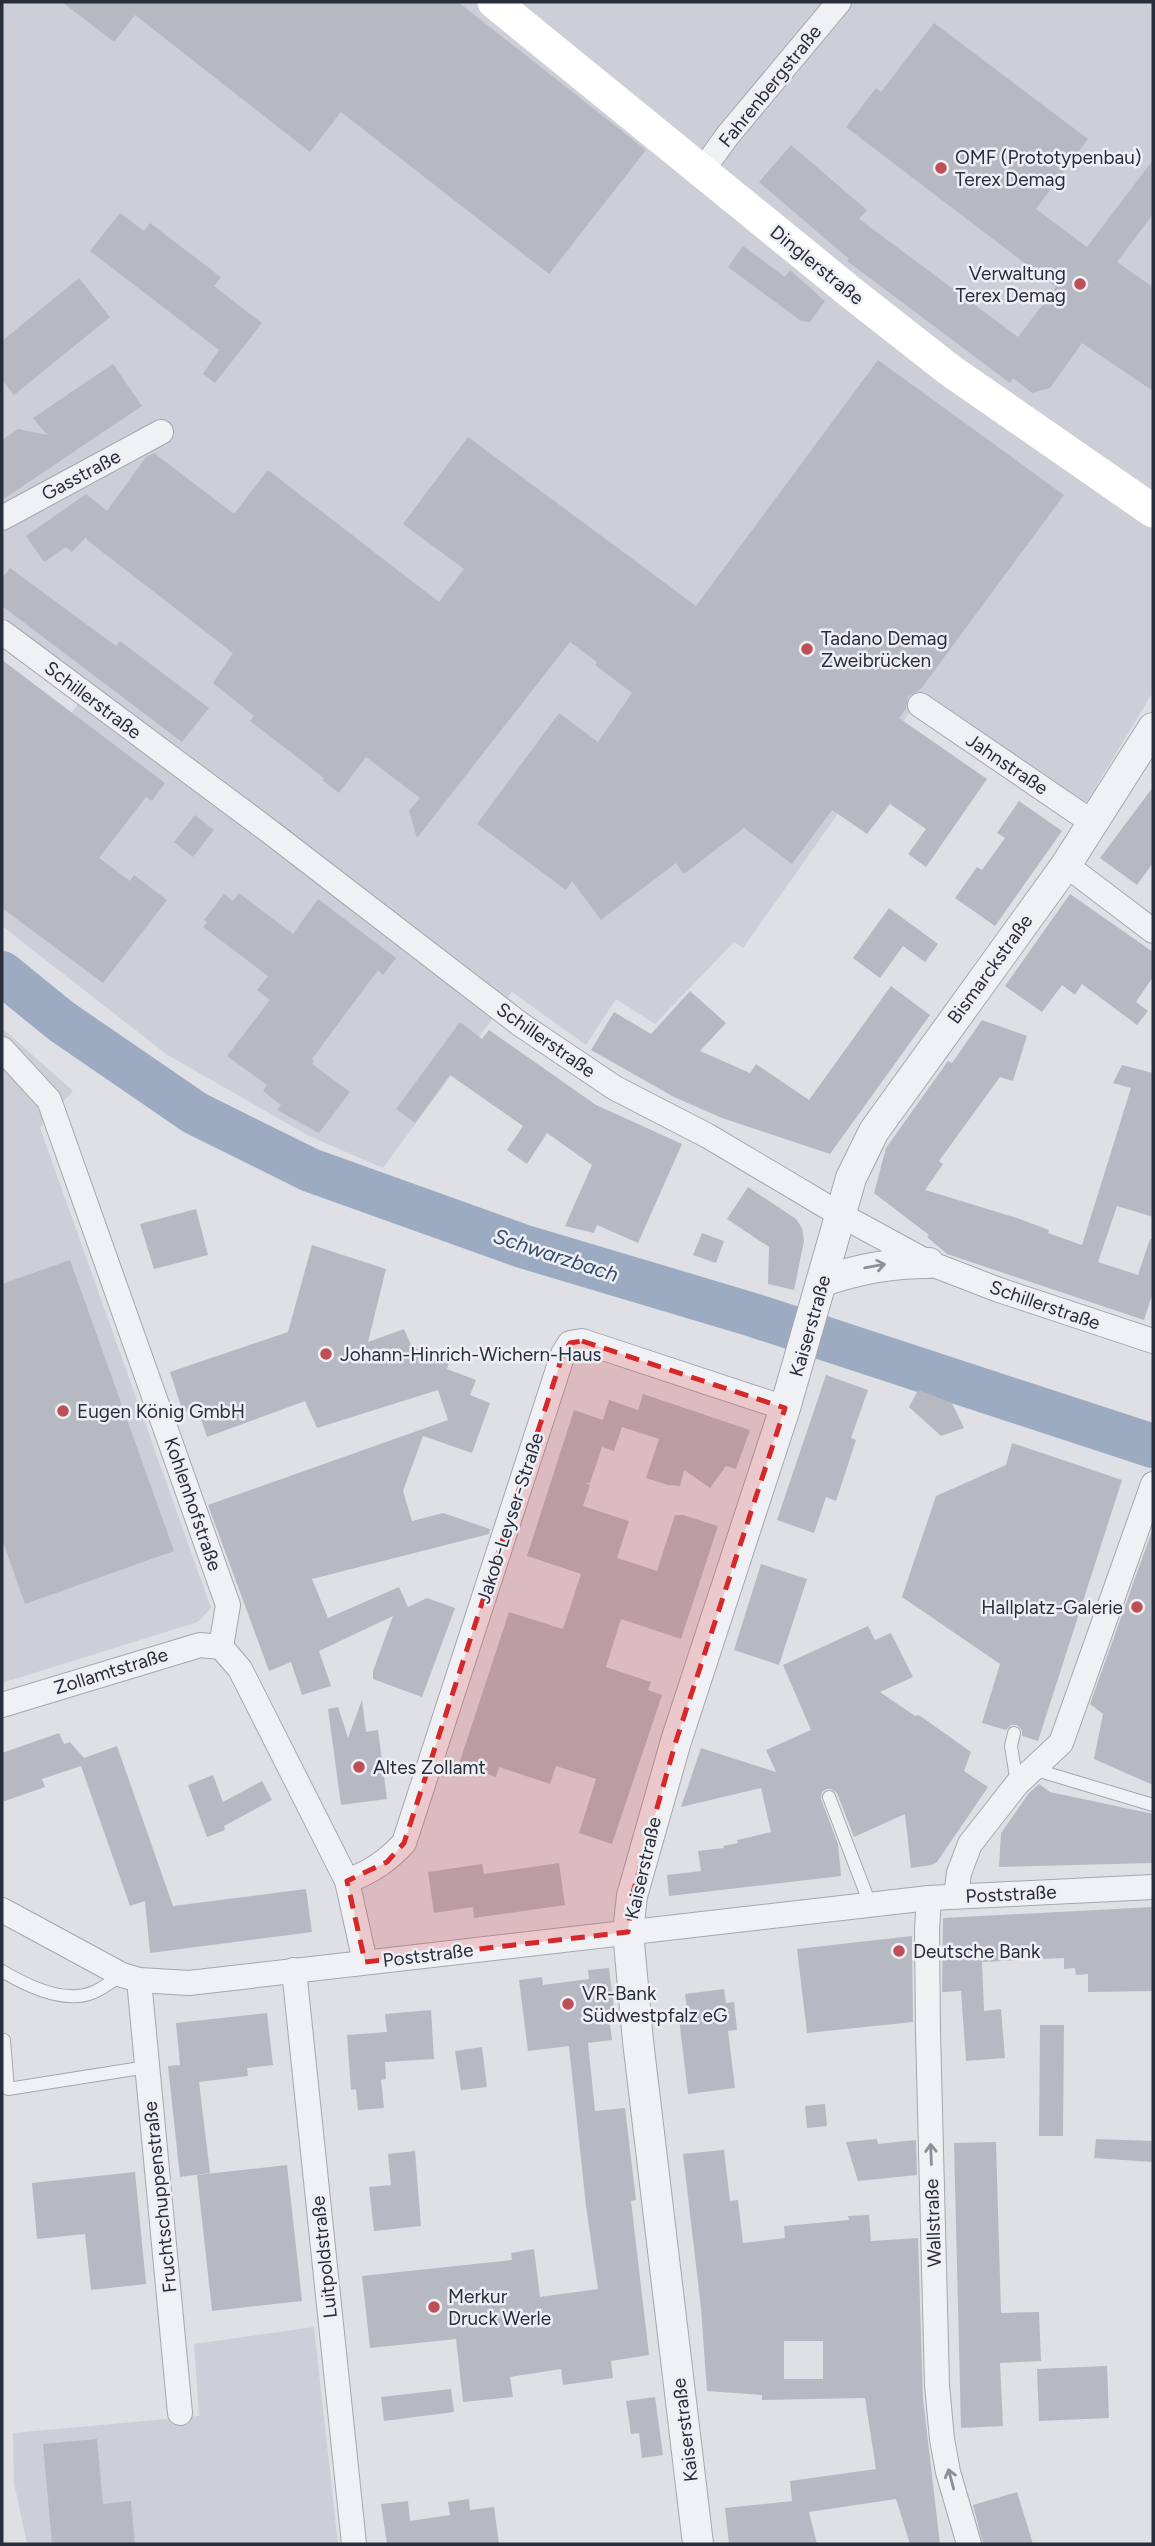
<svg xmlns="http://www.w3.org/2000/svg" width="1155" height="2546" font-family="Figtree,sans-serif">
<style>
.built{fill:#cccfd7}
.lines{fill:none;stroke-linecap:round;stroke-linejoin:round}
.river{stroke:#9cabc2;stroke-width:44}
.building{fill:#b6b9c2;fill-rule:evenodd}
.service-casing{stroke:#a4a7af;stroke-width:14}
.minor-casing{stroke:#a4a7af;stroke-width:26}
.tertiary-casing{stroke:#a4a7af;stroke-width:32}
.service{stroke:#f0f1f5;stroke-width:12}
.minor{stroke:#f0f1f5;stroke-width:24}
.tertiary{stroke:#f0f1f5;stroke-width:30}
.secondary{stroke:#fff;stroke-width:33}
.oneway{stroke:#8c9098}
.marked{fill:#d62828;fill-opacity:0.2;stroke:#d62828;stroke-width:5;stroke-dasharray:14 9;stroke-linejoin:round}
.poi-dot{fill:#bf4f56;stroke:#edeff4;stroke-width:2.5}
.labels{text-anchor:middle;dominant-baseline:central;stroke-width:5;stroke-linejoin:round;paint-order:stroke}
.street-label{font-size:19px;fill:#292e3b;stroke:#edeff4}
.poi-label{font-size:19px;fill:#292e3b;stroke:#edeff4;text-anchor:start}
.water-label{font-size:21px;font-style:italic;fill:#374a6a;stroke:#edeff4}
</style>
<rect width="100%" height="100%" fill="#dee0e6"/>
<g class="built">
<path d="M2 2H1153V692L1086 803 924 692 743 948 734 942 655 1024 616 999 586 1045 512 992 383 1168 309 1136 166 1054 2 926V807L92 685 2 616Z"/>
<path d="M2 1028 73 1091 40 1128 211 1608 198 1622 2 1683Z"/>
<path d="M314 2327 338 2544H27L14 2483 13 2433 199 2416 194 2344Z"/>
</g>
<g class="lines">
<path class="river" d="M2 973 61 1021 195 1113 310 1170 522 1246 753 1315 1153 1446"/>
</g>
<g class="building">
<path d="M62 2H458L646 150 549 274 341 112 310 152 135 15 114 42Z"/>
<path d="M934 23 1088 139 1036 209 1087 247 1153 160V214L1117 262 1153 287V391L1082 343 1050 388 1032 393 1013 378 1010 383 847 261 849 259 759 182 791 145 867 210 859 219 1018 337 1056 287 846 127 876 88 881 92Z"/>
<path d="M120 213 144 231 150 223 221 277 214 286 262 323 215 383 203 374 219 350 90 251Z"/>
<path d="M743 246 785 277 790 270 825 301 810 322 801 321 728 267Z"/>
<path d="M79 278 110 317 14 395 2 380V341Z"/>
<path d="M878 360 1064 495 920 690 908 696 906 709 899 718 987 779 926 867 908 854 926 829 890 804 867 834 832 810 792 864 744 828 684 874 676 863 601 920 572 881 566 890 477 824 559 713 598 742 632 693 595 665 597 662 570 642 417 838 409 811 420 798 366 757 339 793 322 780 324 778 250 721 254 716 213 683 233 653 87 540 86 537 72 552 66 547 44 562 26 536 86 494 107 511 146 457 154 453 234 514 268 470 439 602 464 569 403 524 468 437 696 606Z"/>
<path d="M113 364 142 406 2 500V440L18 429 47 435 33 418Z"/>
<path d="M10 568 116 646 120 641 209 708 182 742 2 606V579Z"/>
<path d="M2 660 165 783 152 801 146 797 99 858 130 881 134 875 167 900 103 983 2 908Z"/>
<path d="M1153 787V863L1137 885 1100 858Z"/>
<path d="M1019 801 1062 831 995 926 955 898 977 867 982 870 1005 838 997 833Z"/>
<path d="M195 815 214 830 193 857 174 842Z"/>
<path d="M239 893 293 934 318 899 396 958 383 975 378 970 312 1059 314 1061 312 1064 350 1092 319 1133 277 1110 281 1105 263 1091 267 1085 227 1056 270 1000 257 990 268 976 203 927 207 922 204 920 224 894 233 901Z"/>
<path d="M1070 894 1153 952V977L1136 1002 1148 1011 1137 1025 1082 984 1075 995 1062 985 1042 1012 1005 986Z"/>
<path d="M889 908 938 944 925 962 903 946 880 978 853 958Z"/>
<path d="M891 986 930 1015 830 1154 722 1118 674 1097 591 1050 614 1012 651 1034 690 991 726 1023 700 1051 750 1073 756 1064 809 1100Z"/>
<path d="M982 1020 1027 1036 1013 1081 1000 1077 939 1161 943 1164 925 1190 1017 1218 1049 1230 1048 1233 1082 1245 1131 1088 1113 1083 1122 1065 1153 1073V1217L1117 1206 1098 1262 1138 1275 1150 1239H1153V1292L1144 1320 947 1254 927 1237 929 1235 874 1193 886 1148 948 1061 952 1063Z"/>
<path d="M460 1022 482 1039 489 1030 596 1105 682 1144 638 1243 597 1225 594 1233 565 1226 592 1165 547 1133 527 1164 507 1150 523 1126 450 1075 415 1123 396 1109Z"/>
<path d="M748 1187 796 1219 802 1228 804 1241 794 1290 768 1284 769 1247 727 1219Z"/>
<path d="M196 1209 208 1255 154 1269 140 1224Z"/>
<path d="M702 1233 724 1241 716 1263 693 1255Z"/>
<path d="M312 1245 386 1269 368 1342 404 1329 412 1347 450 1361 447 1369 476 1380 470 1395 490 1403 472 1453 423 1436 403 1491 412 1521 443 1513 490 1529 489 1534 312 1579 328 1618 399 1587 408 1607 427 1598 455 1608 422 1697 373 1679V1671L393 1616 319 1651 331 1686 302 1695 291 1662 269 1671 208 1505 448 1420 438 1390 317 1428 305 1401 207 1437 197 1407 183 1412 170 1372 288 1332Z"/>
<path d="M70 1260 174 1551 25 1604 2 1539V1284Z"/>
<path d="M826 1375 868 1390 851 1438 856 1440 836 1501 826 1497 814 1533 777 1520Z"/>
<path d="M918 1390 952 1403 964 1428 941 1436 909 1407Z"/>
<path d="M643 1394 750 1430 736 1469 726 1466 710 1488 684 1470 680 1486 668 1485 646 1478 659 1439 622 1427 614 1451 602 1447 590 1483H585L590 1485 583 1506 629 1521 617 1558 639 1565 657 1571 675 1515H683L718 1526 681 1639 621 1619 606 1667 651 1682 648 1690 662 1695 612 1844 579 1833 596 1779 556 1766 550 1784 499 1767 496 1777 459 1764 509 1612 563 1629 581 1574 527 1556 574 1410 603 1420 609 1400 638 1410Z"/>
<path d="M1012 1443 1122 1480 1038 1741 1022 1736V1730L1017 1725H1011L1006 1730 982 1723 1000 1664 902 1597 936 1496 1006 1465Z"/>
<path d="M1153 1528V1785L1094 1759 1103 1714 1090 1704Z"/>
<path d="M761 1564 807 1579 779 1665 734 1650Z"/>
<path d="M868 1626 875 1640 891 1633 913 1677 880 1692 915 1716 919 1715 971 1752 964 1771 988 1787 937 1862 931 1865 911 1868 905 1814 854 1837 837 1793 831 1789H827L822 1792 821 1799 838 1844 841 1876 669 1896 667 1875 701 1871 698 1851 724 1848 723 1846 738 1843 737 1840 771 1832 761 1788 681 1807 701 1748 776 1772 766 1750 811 1730 783 1665Z"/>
<path d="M362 1700 366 1732 378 1730 387 1799 341 1805 328 1709 338 1707 348 1738Z"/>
<path d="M59 1733 64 1744 70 1742 84 1758 117 1746 173 1906 306 1889 312 1932 150 1953 145 1901 130 1906 81 1766 42 1779 45 1787 2 1802V1753Z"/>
<path d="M213 1775 223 1802 262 1781 272 1800 224 1826 225 1830 207 1837 188 1785Z"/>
<path d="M1039 1784 1050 1792 1153 1814V1863L999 1867 1001 1833 1029 1793Z"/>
<path d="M559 1863 565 1905 474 1918 473 1907 434 1913 428 1872 482 1864 484 1874Z"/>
<path d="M1153 1907V1991L1088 1992V1974L1076 1975 1075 1968 1064 1969V1958L982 1962 984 2011 1001 2009 1005 2058 966 2061 961 1991 942 1992 943 1918Z"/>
<path d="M912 1936 913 2022 807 2033 797 1949Z"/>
<path d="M609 1968 616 2024H610L612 2040 588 2043 595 2111 625 2108 636 2200 631 2201 649 2355 611 2361 613 2378 563 2385 561 2369 510 2377 513 2397 463 2402 456 2339 370 2348 362 2276 512 2260 511 2253 534 2249 540 2297 598 2289 586 2206 569 2046 528 2051 519 1980 542 1977 543 1985 589 1979 588 1970Z"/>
<path d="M724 1989 726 2003 734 2002 737 2030 728 2031 735 2088 688 2094 679 2019 688 2018 685 1994Z"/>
<path d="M431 2010 434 2059 385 2062 386 2079 381 2080 384 2108 358 2110 356 2089 351 2090 347 2035 387 2032 385 2014Z"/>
<path d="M267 2013 273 2065 247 2068 248 2076 199 2082 210 2173 180 2177 168 2066 180 2065 176 2023Z"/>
<path d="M1040 2025H1064L1063 2136H1039Z"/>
<path d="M482 2047 487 2087 461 2090 455 2051Z"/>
<path d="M825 2104 827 2126 807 2128 805 2106Z"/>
<path d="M877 2139 878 2144 916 2140 917 2175 858 2181 846 2142Z"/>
<path d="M1096 2139 1153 2141V2162L1094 2158Z"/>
<path d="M996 2142 1001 2313 1039 2312 1041 2361 1000 2363 1003 2426 961 2428 954 2143Z"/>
<path d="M724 2150 730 2201 738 2200 743 2243 785 2238 784 2226 849 2220 848 2216 869 2215 871 2241 918 2238 923 2399 940 2544H910L896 2499 809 2512 817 2544H729L725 2508 792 2501 790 2481 876 2469 865 2398 762 2400V2395L707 2391 701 2308 683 2154ZM784 2341H823V2379H784Z"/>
<path d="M415 2151 421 2226 374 2231 369 2187 391 2185 388 2154Z"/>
<path d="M287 2165 302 2301 212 2311 197 2175Z"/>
<path d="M135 2172 146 2284 91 2290 85 2234 37 2239 32 2183Z"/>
<path d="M1107 2366 1109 2418 1039 2421 1037 2369Z"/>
<path d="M451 2389 454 2412 384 2421 381 2397Z"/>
<path d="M655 2397 663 2455 642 2458 639 2433 631 2434 626 2401Z"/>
<path d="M97 2439 103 2504 131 2501 135 2544H52L43 2444Z"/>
<path d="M1017 2492 1033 2544H983L973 2505Z"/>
<path d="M469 2499 470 2510 494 2507 499 2544H387L381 2504 408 2501 410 2521 450 2515 448 2502Z"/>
</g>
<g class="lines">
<defs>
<g id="service">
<path d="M1014 1733 1011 1746 1017 1784"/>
<path d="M1033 1769 1153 1805"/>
<path d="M829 1797 870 1904"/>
<path d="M2 1971C27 1986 65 2005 94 1992 104 1988 113 1980 122 1975"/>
<path d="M4 2040 8 2089 147 2067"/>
</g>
<g id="minor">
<path d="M702 171 728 135 839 2"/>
<path d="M2 518 161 432"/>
<path d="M2 632 269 831 520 1024 615 1088 708 1136 841 1215 929 1263 999 1290 1153 1341"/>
<path d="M920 705 1093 823"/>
<path d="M1066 865 1153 931"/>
<path d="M2 1049 49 1100 228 1605 221 1647 240 1669 347 1881 365 1962"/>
<path d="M2 1705 200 1645 221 1647"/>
<path d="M347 1881C371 1872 386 1862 404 1843L563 1354 570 1343 582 1341 785 1408"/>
<path d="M956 1896 959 1873 970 1844 1017 1784 1061 1743 1153 1484"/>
<path d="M929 1898 927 1930 928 2032 937 2385 942 2439 948 2472 969 2544"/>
<path d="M2 1910 122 1975 139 1980 189 1983 929 1898 1153 1887"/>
<path d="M294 1970 354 2544"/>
<path d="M139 1980 180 2413"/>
</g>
<g id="tertiary">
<path d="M823 1281C860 1269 889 1263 929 1263"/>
<path d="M698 2544 638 2041 628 1932 632 1896 676 1741 785 1408 851 1178 874 1131 1066 865 1153 728"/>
</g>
</defs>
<use href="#service" class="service-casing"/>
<use href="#minor" class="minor-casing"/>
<use href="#tertiary" class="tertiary-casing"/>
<use href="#service" class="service"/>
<use href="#minor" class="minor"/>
<use href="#tertiary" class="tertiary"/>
<path class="secondary" d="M494 2 854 295 951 371 1153 511"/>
</g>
<defs><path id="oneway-shaft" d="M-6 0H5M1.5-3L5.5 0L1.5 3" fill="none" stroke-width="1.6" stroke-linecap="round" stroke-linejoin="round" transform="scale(1.75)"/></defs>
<g class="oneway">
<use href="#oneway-shaft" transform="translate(875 1266) rotate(-10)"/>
<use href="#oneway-shaft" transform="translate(931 2154) rotate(-92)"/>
<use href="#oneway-shaft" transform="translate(951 2479) rotate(-105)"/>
</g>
<path class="marked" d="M582 1341 785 1408 676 1741 632 1896 628 1932 365 1962 347 1881 387 1862 404 1843 563 1354 570 1343Z"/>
<g class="poi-dot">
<circle cx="941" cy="168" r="7"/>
<circle cx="1080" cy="284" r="7"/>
<circle cx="807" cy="649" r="7"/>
<circle cx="326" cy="1354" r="7"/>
<circle cx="63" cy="1411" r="7"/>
<circle cx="1137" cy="1607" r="7"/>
<circle cx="359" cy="1767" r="7"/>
<circle cx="899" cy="1951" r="7"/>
<circle cx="568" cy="2004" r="7"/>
<circle cx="434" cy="2307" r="7"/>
</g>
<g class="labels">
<g class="street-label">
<text transform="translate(770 86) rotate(-51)">Fahrenbergstraße</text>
<text transform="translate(817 265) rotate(39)">Dinglerstraße</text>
<text transform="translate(81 475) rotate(-28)">Gasstraße</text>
<text transform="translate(93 700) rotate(37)">Schillerstraße</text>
<text transform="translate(1007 764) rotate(34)">Jahnstraße</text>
<text transform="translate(990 969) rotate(-54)">Bismarckstraße</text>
<text transform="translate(546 1040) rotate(35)">Schillerstraße</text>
<text transform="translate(1045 1305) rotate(19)">Schillerstraße</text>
<text transform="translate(810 1326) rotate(-74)">Kaiserstraße</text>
<text transform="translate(193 1504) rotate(71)">Kohlenhofstraße</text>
<text transform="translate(510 1518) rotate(-72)">Jakob-Leyser-Straße</text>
<text transform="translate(111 1671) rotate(-17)">Zollamtstraße</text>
<text transform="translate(643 1868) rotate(-77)">Kaiserstraße</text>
<text transform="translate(1011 1894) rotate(-3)">Poststraße</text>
<text transform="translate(428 1955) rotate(-7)">Poststraße</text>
<text transform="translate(160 2197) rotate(-96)">Fruchtschuppenstraße</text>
<text transform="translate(933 2223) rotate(-92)">Wallstraße</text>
<text transform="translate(324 2257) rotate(-96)">Luitpoldstraße</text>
<text transform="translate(685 2430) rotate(-97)">Kaiserstraße</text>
</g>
<g class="poi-label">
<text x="955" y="157">OMF (Prototypenbau)<tspan x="955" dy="22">Terex Demag</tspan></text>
<text x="1066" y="273" text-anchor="end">Verwaltung<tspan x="1066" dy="22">Terex Demag</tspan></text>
<text x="821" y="638">Tadano Demag<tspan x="821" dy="22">Zweibrücken</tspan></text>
<text x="340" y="1354">Johann-Hinrich-Wichern-Haus</text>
<text x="77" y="1411">Eugen König GmbH</text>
<text x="1123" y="1607" text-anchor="end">Hallplatz-Galerie</text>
<text x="373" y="1767">Altes Zollamt</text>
<text x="913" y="1951">Deutsche Bank</text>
<text x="582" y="1993">VR-Bank<tspan x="582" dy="22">Südwestpfalz eG</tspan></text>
<text x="448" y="2296">Merkur<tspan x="448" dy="22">Druck Werle</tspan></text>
</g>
<g class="water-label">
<text transform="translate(556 1255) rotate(18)">Schwarzbach</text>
</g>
</g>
<rect width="1155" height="2546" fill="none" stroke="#292e3b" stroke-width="7"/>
</svg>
